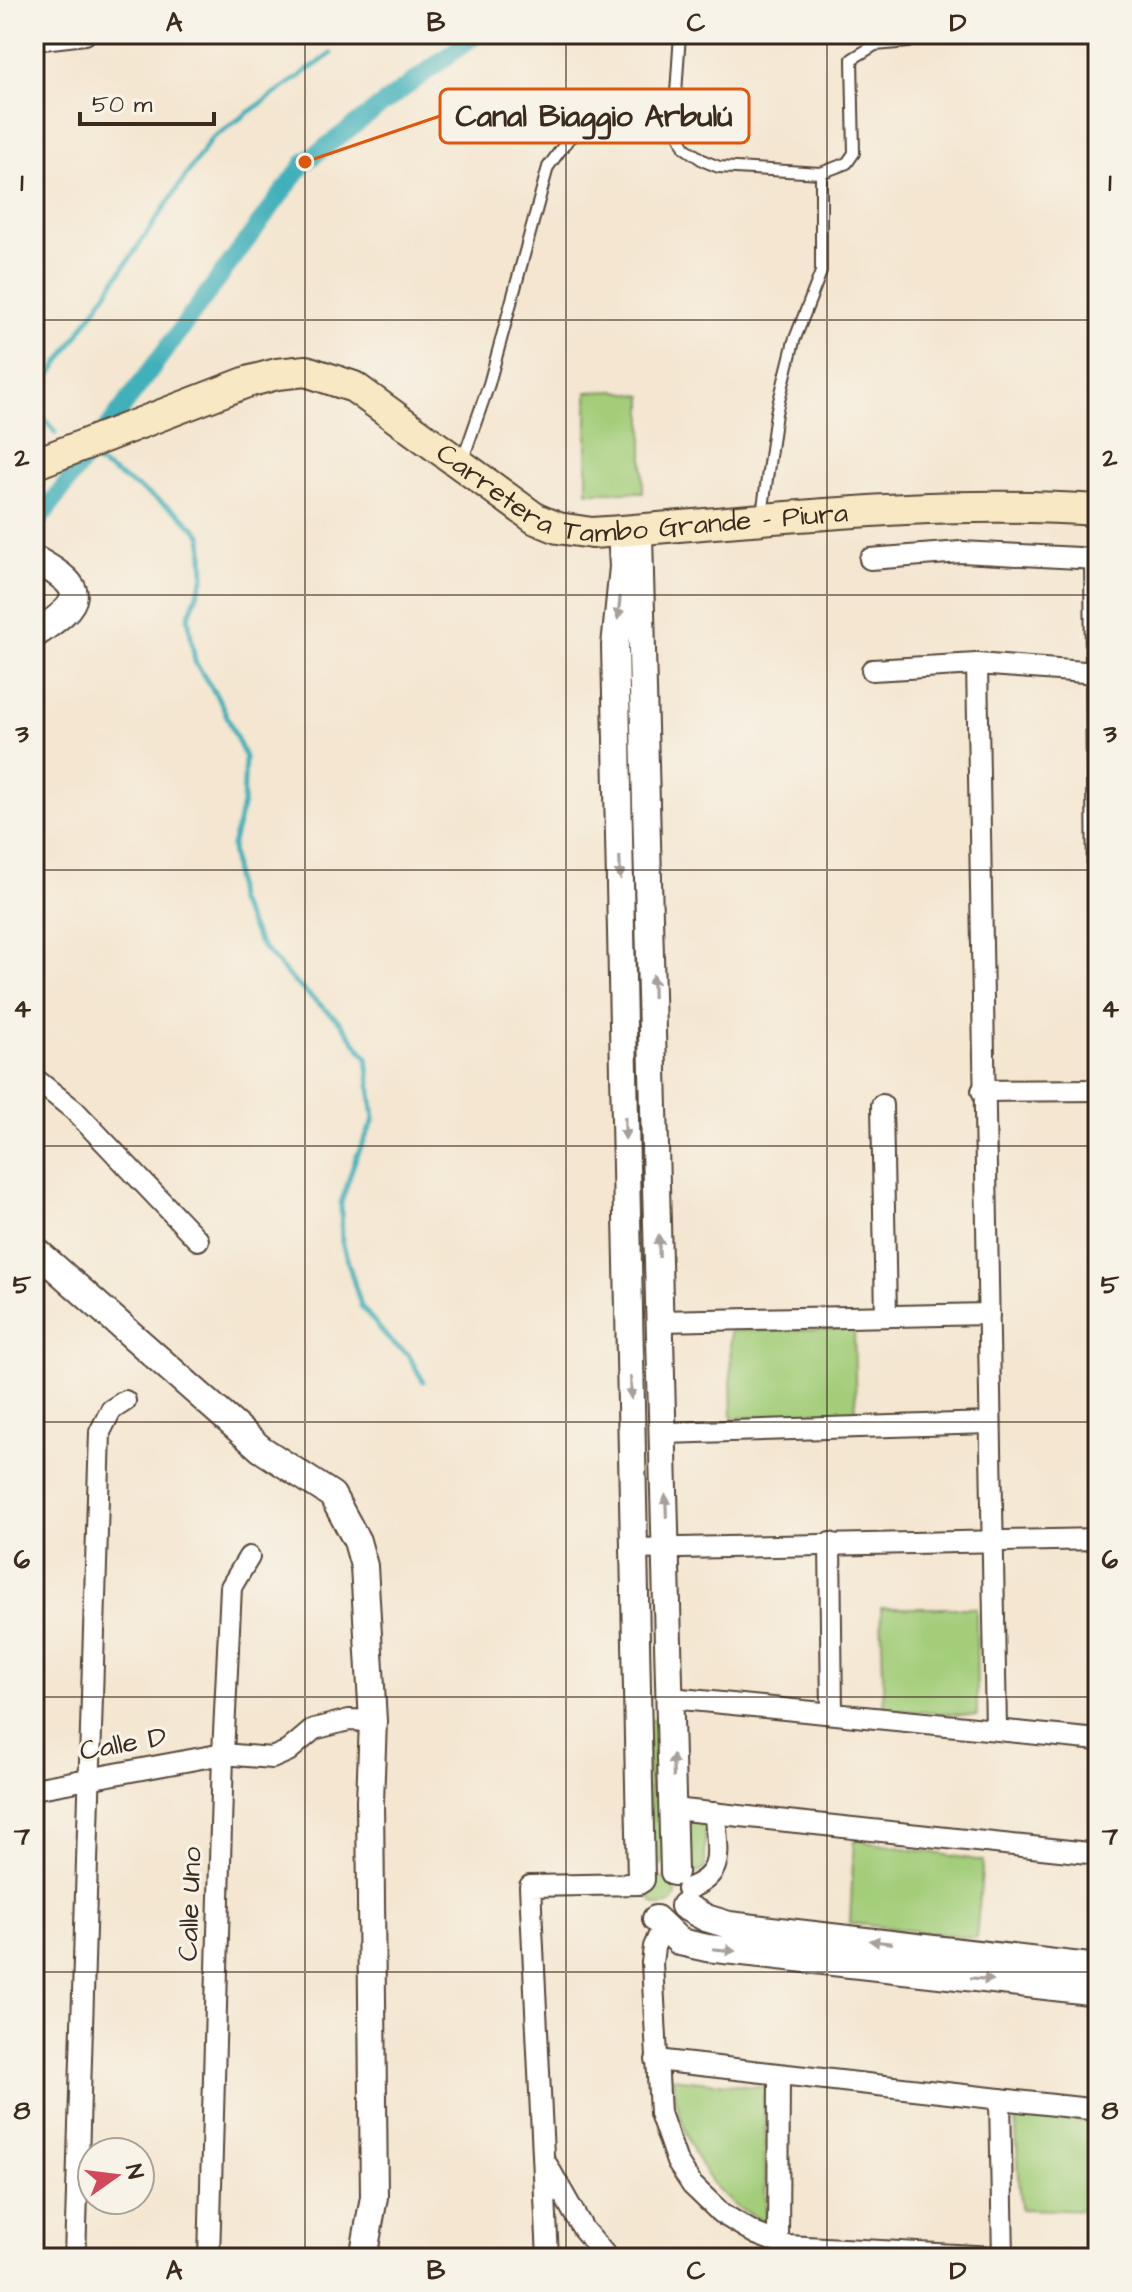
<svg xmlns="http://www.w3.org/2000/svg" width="1132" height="2292" font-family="'Architects Daughter',sans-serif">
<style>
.green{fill:#a3cd79;stroke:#6f7c4c;stroke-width:2}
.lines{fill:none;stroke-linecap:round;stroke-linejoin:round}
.stream{stroke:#40b0ba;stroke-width:5}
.canal{stroke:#40b0ba;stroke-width:18}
.service-casing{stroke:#574639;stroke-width:14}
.minor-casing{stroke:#574639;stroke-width:24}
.tertiary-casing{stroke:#574639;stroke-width:30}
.secondary-casing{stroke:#574639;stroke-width:34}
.service{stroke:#fff;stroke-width:10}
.minor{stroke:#fff;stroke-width:20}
.tertiary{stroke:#fff;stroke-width:26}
.secondary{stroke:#f8e8c3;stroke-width:30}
.oneway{fill:#a79f9a}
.grid{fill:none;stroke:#3b2a1e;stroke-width:2;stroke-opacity:0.55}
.labels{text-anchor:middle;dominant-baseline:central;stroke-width:6;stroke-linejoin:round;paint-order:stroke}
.street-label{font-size:28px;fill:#3b2a1e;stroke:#f7f3e8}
.leader{fill:none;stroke:#df570d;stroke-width:3}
.callout-dot{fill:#df570d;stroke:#f7f3e8;stroke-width:3}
.callout{fill:#f7f3e8;stroke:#df570d;stroke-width:3}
.callout-label{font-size:30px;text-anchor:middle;font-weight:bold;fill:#3b2a1e}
.neatline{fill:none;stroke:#3b2a1e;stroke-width:3}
.grid-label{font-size:26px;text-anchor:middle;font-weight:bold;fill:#3b2a1e}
</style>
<rect width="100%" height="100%" fill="#f7f3e8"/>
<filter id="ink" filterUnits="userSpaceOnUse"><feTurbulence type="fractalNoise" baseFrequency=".0125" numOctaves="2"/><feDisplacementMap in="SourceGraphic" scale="16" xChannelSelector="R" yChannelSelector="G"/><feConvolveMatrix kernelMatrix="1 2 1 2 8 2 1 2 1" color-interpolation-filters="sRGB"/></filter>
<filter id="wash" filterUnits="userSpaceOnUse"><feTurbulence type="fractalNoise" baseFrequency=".006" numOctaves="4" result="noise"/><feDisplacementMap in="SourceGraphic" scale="32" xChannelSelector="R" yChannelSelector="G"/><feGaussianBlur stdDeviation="1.8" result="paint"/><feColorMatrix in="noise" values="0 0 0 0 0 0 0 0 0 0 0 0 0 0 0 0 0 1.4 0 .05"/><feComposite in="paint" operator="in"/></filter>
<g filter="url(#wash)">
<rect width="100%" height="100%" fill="#f4e6d0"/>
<g class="green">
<path d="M617 391 643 396V492H587V392Z"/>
<path d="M854 1329 856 1415 732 1418 730 1331Z"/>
<path d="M881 1608H976L977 1716 884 1709Z"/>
<path d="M646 1719 662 1722 663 1864 652 1865Z"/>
<path d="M690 1819 705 1826V1868L692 1877 684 1869V1822Z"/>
<path d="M854 1840 983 1861 976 1938 850 1923Z"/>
<circle cx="662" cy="1892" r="14"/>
<path d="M672 2078 764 2088 766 2221C706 2203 681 2133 672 2078Z"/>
<path d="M1015 2113 1094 2122 1098 2211 1021 2209Z"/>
</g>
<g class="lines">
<g class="stream">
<path d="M55 432 39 412 41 389 211 139 331 54"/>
<path d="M87 456 180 514 202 536 204 577 188 617 195 662 221 703 245 757 243 805 232 846 237 900 260 944 294 982 340 1022 367 1058 374 1119 355 1160 341 1203 342 1242 361 1306 391 1342 408 1354 423 1381"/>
</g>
<path class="canal" d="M34 527 305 162 477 34"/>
</g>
</g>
<g filter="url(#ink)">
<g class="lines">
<defs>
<g id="service">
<path d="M680 34 674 123 685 148 704 161 719 167 821 173 847 163 854 153 852 59 875 45 909 42"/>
<path d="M462 462 489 384 548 167 570 137 601 127 674 123"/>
<path d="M762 515 776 413 794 341 821 272V173"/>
</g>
<g id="minor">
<path d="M34 40 85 34"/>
<path d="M870 559 961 552 1098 559"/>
<path d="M1095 559 1098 890"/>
<path d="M977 664 996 1729"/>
<path d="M872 670 977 664 1098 673"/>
<path d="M34 1078 74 1110 198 1240"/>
<path d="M982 1091 1098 1090"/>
<path d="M882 1105 886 1316"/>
<path d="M661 1321 989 1314"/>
<path d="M664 1433 990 1423"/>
<path d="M830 1543 832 1713"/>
<path d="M634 1549 1098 1539"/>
<path d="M671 1698 1098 1740"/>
<path d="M34 1789 223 1754 272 1758 288 1751 314 1729 349 1720 373 1721"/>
<path d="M674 1809 1098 1854"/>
<path d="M687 1889C728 1874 716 1850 715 1813"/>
<path d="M663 1926 654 1947 652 1963 660 2113 677 2162 692 2185 721 2213 756 2234 787 2246 1012 2258"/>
<path d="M656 2060 1098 2110"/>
<path d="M1000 2099 1003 2258"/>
<path d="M547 2165 583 2229 608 2258"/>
<path d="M778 2242 779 2075"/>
<path d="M75 2258 100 1432 111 1410 125 1401"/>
<path d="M209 2258 223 1754 231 1587 249 1557"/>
<path d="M548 2258 530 1886 639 1884"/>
</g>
<g id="tertiary">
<path d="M621 531 623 567 615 646 641 1879"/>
<path d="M639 536 674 1872"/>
<path d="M34 559C91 590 83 602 34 635"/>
<path d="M34 1249 261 1449 332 1495 357 1541 364 1566 373 1721 370 1801 374 2197 363 2258"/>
<path d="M684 1906 706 1918 729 1925 1098 1968"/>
<path d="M656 1919 680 1942 707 1948 1098 1992"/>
</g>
<g id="secondary">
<path id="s1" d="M34 464 247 382 277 374 306 371 354 387 536 519 558 528 592 533C761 521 929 498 1098 510"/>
</g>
</defs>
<use href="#service" class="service-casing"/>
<use href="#minor" class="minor-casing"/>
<use href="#tertiary" class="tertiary-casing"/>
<use href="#secondary" class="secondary-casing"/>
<use href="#service" class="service"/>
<use href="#minor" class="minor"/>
<use href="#tertiary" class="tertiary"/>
<use href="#secondary" class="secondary"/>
</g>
<defs><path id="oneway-solid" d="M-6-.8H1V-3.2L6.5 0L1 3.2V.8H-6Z" transform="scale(2)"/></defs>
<g class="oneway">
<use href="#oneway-solid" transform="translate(619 608) rotate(96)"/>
<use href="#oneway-solid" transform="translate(620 868) rotate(89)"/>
<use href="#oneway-solid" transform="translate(653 986) rotate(-91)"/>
<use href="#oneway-solid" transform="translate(625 1128) rotate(89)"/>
<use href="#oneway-solid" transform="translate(659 1246) rotate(-91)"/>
<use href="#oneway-solid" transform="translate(631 1388) rotate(89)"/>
<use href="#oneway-solid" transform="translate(666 1506) rotate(-92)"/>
<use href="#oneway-solid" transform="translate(673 1766) rotate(-92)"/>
<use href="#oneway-solid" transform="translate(881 1942) rotate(-173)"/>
<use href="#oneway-solid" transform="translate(724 1950) rotate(6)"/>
<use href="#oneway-solid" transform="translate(982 1979) rotate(6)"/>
</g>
</g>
<path class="grid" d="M305 34V2258M566 34V2258M827 34V2258M34 320H1098M34 595H1098M34 870H1098M34 1146H1098M34 1422H1098M34 1697H1098M34 1972H1098"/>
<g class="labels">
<g class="street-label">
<text stroke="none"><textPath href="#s1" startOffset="662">Carretera Tambo Grande - Piura</textPath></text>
<text transform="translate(123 1744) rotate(-10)">Calle D</text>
<text transform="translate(190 1904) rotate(-88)">Calle Uno</text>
</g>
</g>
<path class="leader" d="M305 162L440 116"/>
<circle class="callout-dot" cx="305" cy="162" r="8"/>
<rect class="callout" x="440" y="89" width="309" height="54" rx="8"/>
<g class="callout-label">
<text x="594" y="126">Canal Biaggio Arbulú</text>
</g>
<rect width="1132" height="2292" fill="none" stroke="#f7f3e8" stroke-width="88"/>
<g transform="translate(116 2176) rotate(76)"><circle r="38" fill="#f7f3e8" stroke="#aca397" stroke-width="2"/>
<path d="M0-6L14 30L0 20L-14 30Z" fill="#d1495b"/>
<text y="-12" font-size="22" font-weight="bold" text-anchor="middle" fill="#3b2a1e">N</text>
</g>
<path d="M80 112v12h134v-12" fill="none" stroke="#3b2a1e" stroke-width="4"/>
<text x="92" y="112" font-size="24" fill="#3b2a1e" stroke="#f7f3e8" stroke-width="6" paint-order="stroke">50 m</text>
<rect x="44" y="44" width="1044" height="2204" class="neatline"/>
<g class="grid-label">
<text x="174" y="31">A</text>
<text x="436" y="31">B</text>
<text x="696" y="31">C</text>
<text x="958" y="31">D</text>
<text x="22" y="191">1</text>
<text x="1110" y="191">1</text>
<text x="22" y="466">2</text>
<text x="1110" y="466">2</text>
<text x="22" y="742">3</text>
<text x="1110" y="742">3</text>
<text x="22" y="1017">4</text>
<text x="1110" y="1017">4</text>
<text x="22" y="1293">5</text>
<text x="1110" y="1293">5</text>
<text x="22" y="1568">6</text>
<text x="1110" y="1568">6</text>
<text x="22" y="1844">7</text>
<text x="1110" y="1844">7</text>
<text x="22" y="2119">8</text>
<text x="1110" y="2119">8</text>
<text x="174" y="2279">A</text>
<text x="436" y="2279">B</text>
<text x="696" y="2279">C</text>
<text x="958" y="2279">D</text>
</g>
</svg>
